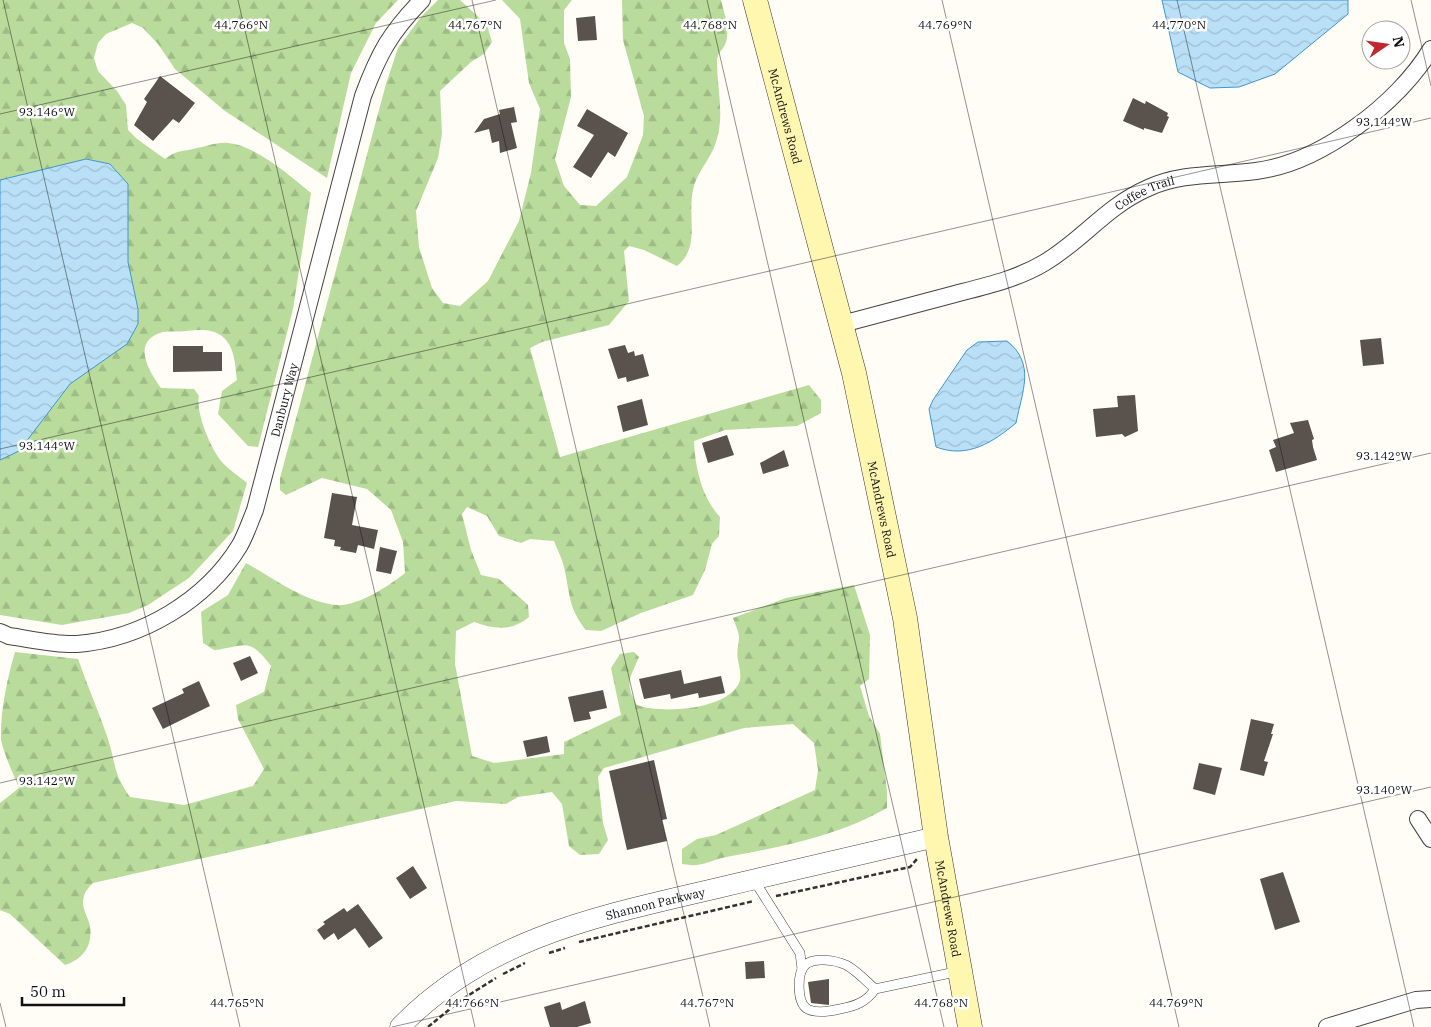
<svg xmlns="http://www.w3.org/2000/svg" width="1431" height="1027" font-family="'IBM Plex Serif',serif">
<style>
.forest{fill:url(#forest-firs)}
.water{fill:url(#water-waves);stroke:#3f96cf}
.building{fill:#5a524d}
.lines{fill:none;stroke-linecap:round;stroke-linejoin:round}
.service-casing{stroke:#444;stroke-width:10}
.minor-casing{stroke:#444;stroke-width:18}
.tertiary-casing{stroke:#444;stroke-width:21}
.secondary-casing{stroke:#333;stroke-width:25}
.path{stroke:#333;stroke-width:2.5;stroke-dasharray:5 2.5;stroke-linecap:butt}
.service{stroke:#fff;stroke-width:9}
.minor{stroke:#fff;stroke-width:16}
.tertiary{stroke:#fff;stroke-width:20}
.secondary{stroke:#fff6b0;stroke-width:24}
.ticks{fill:none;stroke:#111;stroke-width:1;stroke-opacity:0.45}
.labels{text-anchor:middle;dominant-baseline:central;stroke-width:5;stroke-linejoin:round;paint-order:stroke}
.street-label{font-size:12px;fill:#111;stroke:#fff}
.ticks-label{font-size:12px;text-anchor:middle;fill:#111;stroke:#fff;stroke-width:5;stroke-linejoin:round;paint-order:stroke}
</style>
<defs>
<pattern id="forest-firs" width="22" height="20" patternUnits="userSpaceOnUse" patternTransform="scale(1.25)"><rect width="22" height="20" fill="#b9dc9c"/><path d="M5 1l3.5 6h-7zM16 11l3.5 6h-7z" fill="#9ebc85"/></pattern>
<pattern id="water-waves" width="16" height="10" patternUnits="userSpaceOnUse" patternTransform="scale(1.25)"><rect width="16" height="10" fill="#b9e0f7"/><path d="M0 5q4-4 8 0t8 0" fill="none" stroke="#9ebfd3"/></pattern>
</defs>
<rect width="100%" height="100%" fill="#fffdf5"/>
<g class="forest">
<path d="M0 0H398L376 23 351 73 327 178 225 111 175 69 158 44 143 28 132 23 106 34 98 43 94 58 98 71 117 91 126 105 128 130 137 139 165 159C177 150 180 152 193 149 205 147 215 142 228 143 255 145 290 176 311 193L293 309 258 447 248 446 218 414 222 391 237 380C235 364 235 348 223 337 212 328 199 330 186 331 179 332 170 331 163 332 130 341 149 371 161 388L194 389 199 396C195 411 211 450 222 462 229 470 239 476 247 483L233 531 189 578 148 605 129 613 62 625 0 615Z"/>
<path d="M438 0H460L487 25 492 42 484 54 471 62 440 91 442 134 438 158 416 211 419 247 432 288 443 303 460 306 488 281 519 221 531 173 540 109 529 83 520 19 502 0H572L564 10V43L570 59 571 97 555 159 564 186 580 205 596 206 627 177 643 135 644 116 623 40 622 0H721C724 13 730 28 726 42 724 49 716 54 717 62 717 89 725 115 716 142 711 159 696 173 693 190 687 217 701 247 677 266L644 250 629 246 624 251 629 301 609 325 542 342 530 348 560 457 809 385 821 400V413L797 426 725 430 694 441C695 468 702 498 720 517L719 536 712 544 705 570 693 595 641 613 601 631 586 630C568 608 570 593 564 567 562 558 557 549 554 541L530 539 521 543 499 536 487 516 467 507 462 514 471 550 481 575 499 579 528 605 529 617C511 632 494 629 474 622L456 631 455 664 472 756 494 763 564 754V742L621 715 611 668 620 654 634 652 639 657C630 679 624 682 637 705 661 714 724 710 738 685 743 677 739 668 738 660 736 652 739 644 739 636 738 630 735 624 733 618L786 598 854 585 870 635 869 679 860 686 869 716 880 734 887 791V808C838 836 782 847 726 857 708 861 701 868 682 864V849L697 839 716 835 815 790 818 770 814 743 793 724 744 728 604 768 598 777 603 823 608 840 599 854 580 855 569 846 562 804 552 792 518 797 506 804 456 801 93 883C90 886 85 891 84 896 80 907 88 916 90 926 93 947 82 959 65 965L10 914 0 910V803L19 788C13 773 5 757 1 740 0 712 7 679 15 652L78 659C87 685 98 710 107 736 116 762 112 772 130 797L184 805 253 786 264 769 238 719 236 705 264 692 271 666C248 636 247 646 214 650L203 643 201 612 228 595 246 563C273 578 304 602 336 605 357 607 389 586 405 573L403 542 391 510 367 489 322 478 286 495 280 490V478L386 84 398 48 421 17Z"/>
</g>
<g class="water">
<path d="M1162 0H1348V14L1275 74 1239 87 1210 88 1178 72Z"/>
<path d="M86 159 110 164 128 184V262L138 309V324L127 344 70 384 19 451 0 460V180Z"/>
<path d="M1007 341C1036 364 1022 392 1016 423 993 442 968 459 936 447L929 409 933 400 967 350 978 342Z"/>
</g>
<g class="building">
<path d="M595 16 597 40 578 41 576 18Z"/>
<path d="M160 76 195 103 179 123 173 119 153 141 134 125 147 102 144 99Z"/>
<path d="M1133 98 1145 104 1146 101 1168 113 1167 116 1169 117 1162 133 1144 128V130L1123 121Z"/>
<path d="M514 107 517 122 511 123 517 148 500 153 499 141 492 143 489 129 474 133 484 119 500 114 499 110Z"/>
<path d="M587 109 628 133 615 157 608 152 591 178 573 167 594 135 577 126Z"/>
<path d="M1381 338 1384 364 1363 366 1360 340Z"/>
<path d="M625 345 628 353 634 351 635 356 643 354 649 376 627 382 626 377 618 379 608 349Z"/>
<path d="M173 346H203V352H222V371L173 372Z"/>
<path d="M1135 395 1138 431 1125 437 1122 434 1096 437 1093 409 1118 407 1117 396Z"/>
<path d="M642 399 648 425 623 432 617 406Z"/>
<path d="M1308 420 1314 439 1312 440 1313 447 1317 460 1276 472 1269 450 1276 447 1273 440 1294 433 1290 423Z"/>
<path d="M727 435 734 455 708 463 702 443Z"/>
<path d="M784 450 789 466 763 474 760 463Z"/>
<path d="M332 493 357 497 352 525 378 530 374 549 358 545 356 553 340 550 341 547 334 546 335 540 324 538Z"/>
<path d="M380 547 397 551 391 574 376 571Z"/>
<path d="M250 656 258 673 241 681 233 663Z"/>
<path d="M681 670 684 684 721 676 725 693 699 698 698 693 671 699 670 694 644 699 639 679Z"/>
<path d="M199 681 210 706 163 729 152 708 184 693 182 689Z"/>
<path d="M603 690 607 708 589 712 591 719 574 722 568 697Z"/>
<path d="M1251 719 1274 724 1271 734H1273L1264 761 1268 762 1264 776 1240 770Z"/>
<path d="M547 736 550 752 527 757 523 741Z"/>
<path d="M654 760 667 819 662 820 667 841 627 850 609 771Z"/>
<path d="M1199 763 1222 768 1215 795 1193 789Z"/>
<path d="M413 866 427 888 410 899 396 878Z"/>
<path d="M1283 872 1300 922 1275 930 1260 879Z"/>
<path d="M358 904 383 938 369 948 355 928 338 940 334 933 324 940 317 930 325 924 323 922 344 908 347 912Z"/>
<path d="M764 961 765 978 746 979 745 962Z"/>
<path d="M829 979V1005L811 1003 808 982Z"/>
<path d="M585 1001 591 1023 577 1027H550L544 1007 560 1002 562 1010Z"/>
</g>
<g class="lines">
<defs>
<g id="service">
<path d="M754 880 800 953 802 969"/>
<path d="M875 989C867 1002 855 1006 840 1009 831 1011 814 1014 806 1008 797 1001 797 973 805 965 814 957 835 960 846 965 856 970 866 981 875 989L960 971"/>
</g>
<g id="minor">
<path id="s1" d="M842 324C879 314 917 304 955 294 986 286 1017 279 1044 263 1083 240 1105 207 1148 188 1182 172 1219 176 1256 171 1320 163 1398 104 1431 49"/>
<path id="s2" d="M0 632 9 636C30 639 55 645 77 644 141 639 206 601 240 545 246 534 250 522 255 510L363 96C379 53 390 33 422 0"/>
<path d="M1418 819 1431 839"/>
<path d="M1327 1027 1416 1000 1431 999"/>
</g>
<g id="tertiary">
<path id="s3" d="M400 1027C488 936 604 915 722 887 793 870 864 854 936 837"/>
</g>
<g id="secondary">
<path id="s4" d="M755 0 854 373 905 618 936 837 970 1027"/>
</g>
</defs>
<use href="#service" class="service-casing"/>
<use href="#minor" class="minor-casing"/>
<use href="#tertiary" class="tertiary-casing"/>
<use href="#secondary" class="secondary-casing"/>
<g class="path">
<path d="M776 896 910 867 917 859"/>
<path d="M579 942 754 901"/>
<path d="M549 953 565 948"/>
<path d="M503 974 525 963"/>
<path d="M428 1027 461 1000 496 978"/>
</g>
<use href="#service" class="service"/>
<use href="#minor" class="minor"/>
<use href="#tertiary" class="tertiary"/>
<use href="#secondary" class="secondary"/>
</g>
<path class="ticks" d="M3 0 240 1027M238 0 475 1027M472 0 710 1027M707 0 944 1027M942 0 1179 1027M1177 0 1414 1027M1411 0 1431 86M0 114 496 0M0 449 1431 118M0 783 1431 453M0 1003 6 1027M392 1027 1431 787"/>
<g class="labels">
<g class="street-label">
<text stroke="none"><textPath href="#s4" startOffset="120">McAndrews Road</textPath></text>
<text stroke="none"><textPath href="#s1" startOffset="335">Coffee Trail</textPath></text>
<text stroke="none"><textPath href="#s2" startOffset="428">Danbury Way</textPath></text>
<text stroke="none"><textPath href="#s4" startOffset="525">McAndrews Road</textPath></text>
<text stroke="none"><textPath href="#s3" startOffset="288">Shannon Parkway</textPath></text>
<text stroke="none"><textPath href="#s4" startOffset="930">McAndrews Road</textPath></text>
</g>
</g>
<g class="ticks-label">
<text x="241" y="29">44.766°N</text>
<text x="475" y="29">44.767°N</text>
<text x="710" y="29">44.768°N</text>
<text x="945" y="29">44.769°N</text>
<text x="1179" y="29">44.770°N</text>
<text x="47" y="116">93.146°W</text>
<text x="1384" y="126">93.144°W</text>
<text x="47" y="450">93.144°W</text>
<text x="1384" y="460">93.142°W</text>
<text x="47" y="785">93.142°W</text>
<text x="1384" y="794">93.140°W</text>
<text x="237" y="1007">44.765°N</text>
<text x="472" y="1007">44.766°N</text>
<text x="707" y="1007">44.767°N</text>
<text x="941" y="1007">44.768°N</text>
<text x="1176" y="1007">44.769°N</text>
</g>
<g transform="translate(1386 45) rotate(77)"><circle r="24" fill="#ffffff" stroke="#a0a0a0"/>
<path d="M0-4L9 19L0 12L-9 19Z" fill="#c4262e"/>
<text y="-8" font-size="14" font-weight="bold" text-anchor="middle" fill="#111111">N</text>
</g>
<path d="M22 997v8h102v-8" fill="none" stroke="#111111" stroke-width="2.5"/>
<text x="30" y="997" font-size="15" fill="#111111" stroke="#ffffff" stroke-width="4" paint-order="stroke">50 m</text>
</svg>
